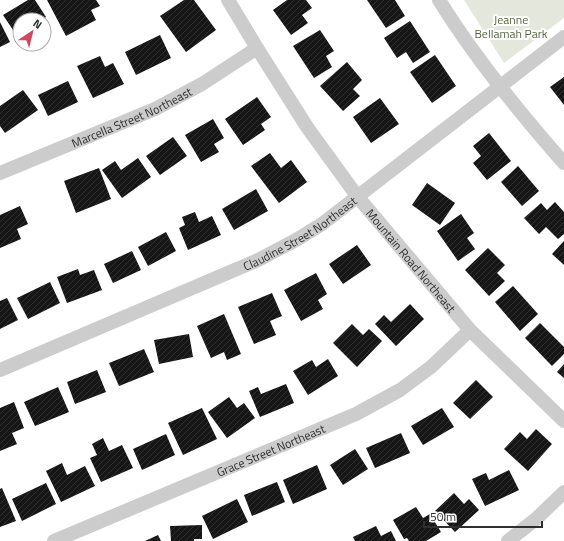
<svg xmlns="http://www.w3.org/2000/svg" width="564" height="541" font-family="'Titillium Web',sans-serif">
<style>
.green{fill:#e4e8dc}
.building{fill:url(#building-hatch)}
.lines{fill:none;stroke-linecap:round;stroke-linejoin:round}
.street{stroke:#ccc;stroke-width:14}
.labels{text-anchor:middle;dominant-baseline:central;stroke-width:4;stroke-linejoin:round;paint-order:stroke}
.park-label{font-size:12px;fill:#576642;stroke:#fff}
.street-label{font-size:12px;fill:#2f2f2f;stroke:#fff}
</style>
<defs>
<pattern id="building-hatch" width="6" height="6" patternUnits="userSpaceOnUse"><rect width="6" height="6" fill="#161616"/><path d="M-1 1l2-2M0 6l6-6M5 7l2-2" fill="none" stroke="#303030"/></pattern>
</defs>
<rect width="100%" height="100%" fill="#fff"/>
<path class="green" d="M464 0H564V18L504 63Z"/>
<g class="building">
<path d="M28 0H35L46 17 42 20H20V34L17 36 3 15Z"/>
<path d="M47 0H96L100 6 91 10 96 20 66 36Z"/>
<path d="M184 0H194L216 30 186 52 160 16Z"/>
<path d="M287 0H306L312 8 302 15 308 23 291 35 273 10Z"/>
<path d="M367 0H395L405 16 386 28Z"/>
<path d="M410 21 430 52 413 63 406 52 397 58 384 38Z"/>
<path d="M0 22 10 42 0 47Z"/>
<path d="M320 30 334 51 326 56 332 67 314 78 293 46Z"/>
<path d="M160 35 171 58 136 75 125 52Z"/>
<path d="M435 55 456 86 432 103 410 72Z"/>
<path d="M100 56 105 67 113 63 124 84 93 98 77 66Z"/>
<path d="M347 62 362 80 353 89 360 96 343 111 320 86Z"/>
<path d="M564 77V105L550 87Z"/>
<path d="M68 81 78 102 48 116 38 95Z"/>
<path d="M23 90 38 110 5 133 0 126V106Z"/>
<path d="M257 97 271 117 261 124 265 130 243 145 225 119Z"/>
<path d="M380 98 399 124 371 143 353 117Z"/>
<path d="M213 119 224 138 214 144 219 152 201 162 185 135Z"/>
<path d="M489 133 511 161 487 180 473 163 481 156 473 146Z"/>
<path d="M173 137 187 156 160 175 146 156Z"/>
<path d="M270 153 281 168 291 160 307 182 279 203 251 166Z"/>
<path d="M138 158 151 177 122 198 102 170 115 161 121 170Z"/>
<path d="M518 166 539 191 522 206 501 182Z"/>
<path d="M99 168 111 199 76 213 64 181Z"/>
<path d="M427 183 455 203 440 225 412 205Z"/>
<path d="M256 189 268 211 234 230 222 209Z"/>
<path d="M555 202 564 212V234L558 239 546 227 539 234 524 218 541 203 547 210Z"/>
<path d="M20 206 28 224 17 229 21 239 0 248V215Z"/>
<path d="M195 212 199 222 212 216 221 235 188 250 179 228 185 225 182 217Z"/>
<path d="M461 214 474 233 467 238 475 249 458 261 437 231Z"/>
<path d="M166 232 176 251 148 266 138 247Z"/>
<path d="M564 241V265L552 254Z"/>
<path d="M357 245 371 265 343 284 329 264Z"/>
<path d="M488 248 505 265 497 273 505 281 489 296 465 270Z"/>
<path d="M132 251 141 270 113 283 104 264Z"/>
<path d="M78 269 80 275 94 270 102 290 67 303 57 277Z"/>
<path d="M316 273 327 294 318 300 323 309 301 321 284 290Z"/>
<path d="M50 282 60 303 28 319 17 298Z"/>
<path d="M513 286 538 314 520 331 495 302Z"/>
<path d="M272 293 282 316 270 321 276 335 254 344 238 307Z"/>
<path d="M7 298 18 320 0 329V301Z"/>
<path d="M410 304 424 319 396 346 375 324 384 315 391 322Z"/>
<path d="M224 314 241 354 227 360 224 352 211 358 197 326Z"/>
<path d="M540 323 564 347V354L552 366 525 338Z"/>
<path d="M352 324 363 335 369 329 382 341 357 367 333 343Z"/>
<path d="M189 334 193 357 159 364 154 340Z"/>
<path d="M144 349 154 372 119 386 109 363Z"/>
<path d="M328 359 338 376 308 395 293 371 312 360 316 367Z"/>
<path d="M564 364V378L557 372Z"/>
<path d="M97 370 106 392 75 404 67 382Z"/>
<path d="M476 380 493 397 470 419 453 403Z"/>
<path d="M286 384 294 403 260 417 249 391 258 387 261 394Z"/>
<path d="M58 387 69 412 35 426 24 402Z"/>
<path d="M229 397 237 408 244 403 255 418 227 438 208 412Z"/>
<path d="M14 402 24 428 12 433 17 444 0 451V408Z"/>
<path d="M202 408 217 439 183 455 168 423Z"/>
<path d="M442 408 454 427 423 445 411 426Z"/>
<path d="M536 429 552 444 528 471 504 449 520 432 527 439Z"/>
<path d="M401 433 410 453 375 468 366 448Z"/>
<path d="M166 434 175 455 142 470 133 449Z"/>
<path d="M103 438 109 451 122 445 133 468 101 482 90 458 97 455 92 444Z"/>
<path d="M355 449 368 469 343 485 330 465Z"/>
<path d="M62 463 67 475 85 466 95 486 61 502 46 471Z"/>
<path d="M317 465 327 489 293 504 283 480Z"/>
<path d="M509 470 519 490 485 506 472 479 486 473 489 480Z"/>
<path d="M277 482 285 502 252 516 244 495Z"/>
<path d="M46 483 56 504 22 521 12 499Z"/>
<path d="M2 488 16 521 0 527V489Z"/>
<path d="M454 493 464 504 469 499 479 510 455 532 435 511Z"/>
<path d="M237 499 248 522 213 539 202 516Z"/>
<path d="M416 507 423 518 430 514 441 532 426 541H409L407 538 404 539 393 520Z"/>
<path d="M202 525V539H194V541H171L170 526Z"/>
<path d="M376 526 381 536 391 531 396 541H355L353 537Z"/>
<path d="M158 535 161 541H145Z"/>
</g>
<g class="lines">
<g class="street">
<path id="s1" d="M228 0 257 48 307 127 357 196 470 330 564 421"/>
<path d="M439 0C475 58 519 112 564 163"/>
<path id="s2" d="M0 173 155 109 202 84 257 48"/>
<path id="s3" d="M0 370 256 261 296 240 322 224 564 37"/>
<path id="s4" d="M54 541 356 414 400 390 431 367 470 330"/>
<path d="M508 541 536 519 564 492"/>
</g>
</g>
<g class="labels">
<g class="park-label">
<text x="511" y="19">Jeanne<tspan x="511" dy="14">Bellamah Park</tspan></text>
</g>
<g class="street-label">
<text stroke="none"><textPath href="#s2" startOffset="143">Marcella Street Northeast</textPath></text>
<text stroke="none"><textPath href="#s3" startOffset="330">Claudine Street Northeast</textPath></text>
<text stroke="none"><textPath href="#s1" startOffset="319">Mountain Road Northeast</textPath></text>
<text stroke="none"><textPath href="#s4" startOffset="235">Grace Street Northeast</textPath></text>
</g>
</g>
<g transform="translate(32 32) rotate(35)"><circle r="19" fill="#ffffff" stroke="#acacac"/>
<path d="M0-3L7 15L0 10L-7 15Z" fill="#d04860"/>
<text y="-6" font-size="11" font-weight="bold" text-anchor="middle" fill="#2f2f2f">N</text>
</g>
<path d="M424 521v6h118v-6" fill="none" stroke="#2f2f2f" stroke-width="2"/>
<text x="430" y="521" font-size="12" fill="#2f2f2f" stroke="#ffffff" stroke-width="3" paint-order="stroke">50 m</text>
</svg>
